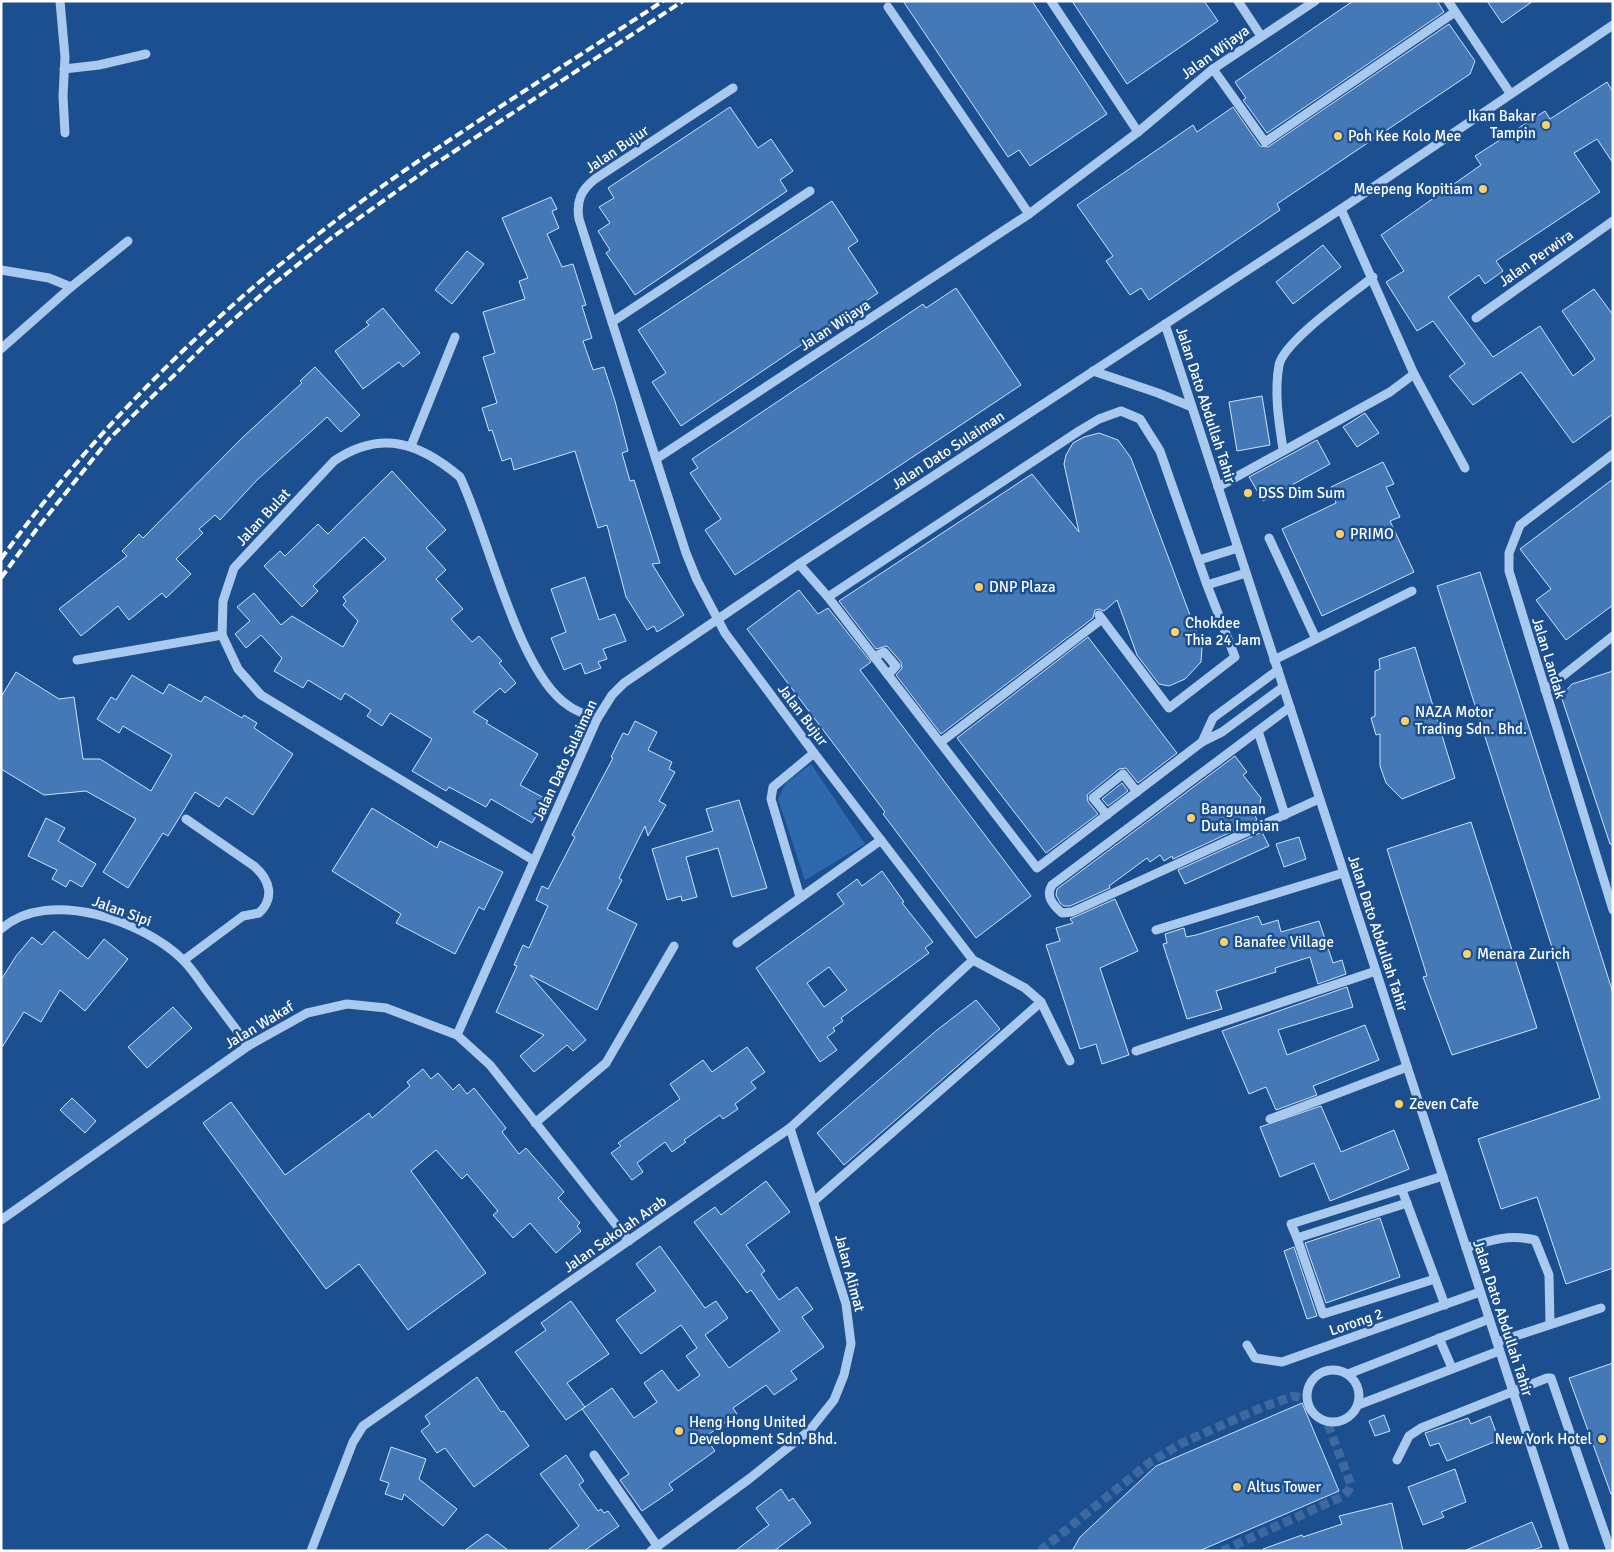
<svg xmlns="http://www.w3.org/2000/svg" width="1614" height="1552" font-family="Signika,sans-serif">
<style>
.green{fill:#2e69ad}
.building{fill:#4478b7;stroke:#cfe3fa;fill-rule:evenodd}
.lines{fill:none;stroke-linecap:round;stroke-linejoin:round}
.minor-tunnel{stroke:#3d69a0;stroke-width:9;stroke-dasharray:9 4.5;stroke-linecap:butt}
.minor{stroke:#a9c9ee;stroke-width:9}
.rail{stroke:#fff;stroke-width:4;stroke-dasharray:9 4;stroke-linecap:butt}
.poi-dot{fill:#ffd166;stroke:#1b4f8f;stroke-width:2}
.labels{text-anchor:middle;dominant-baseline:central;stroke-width:5;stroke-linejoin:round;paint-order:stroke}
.street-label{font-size:15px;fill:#fff;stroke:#1b4f8f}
.poi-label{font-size:15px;fill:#fff;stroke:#1b4f8f;text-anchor:start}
</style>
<rect width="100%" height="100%" fill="#1b4f8f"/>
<path class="green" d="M811 764 865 844 805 880 778 799 786 783Z"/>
<g class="building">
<path d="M903 1H1032L1107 114 1030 166 1019 150 1008 157Z"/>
<path d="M1072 1H1204L1218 21 1127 84Z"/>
<path d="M1353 1H1437L1444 12 1267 133 1243 100 1246 98 1235 82Z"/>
<path d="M1487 1H1533L1502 23Z"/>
<path d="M1449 24 1475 61 1470 74 1277 204 1280 210 1149 300 1141 288 1130 295 1106 261 1113 256 1077 205 1193 125 1197 132 1233 107 1260 146 1268 147Z"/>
<path d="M1607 82 1613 92V163L1597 139 1574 153 1600 192 1496 261 1503 271 1485 284 1479 275 1448 297 1493 357 1540 326 1573 376 1595 359 1562 311 1594 289 1613 315V414L1573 443 1521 372 1473 405 1449 376 1465 364 1433 321 1417 331 1386 282 1404 271 1381 235 1481 165 1475 156 1545 111 1550 119Z"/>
<path d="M730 107 758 148 771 139 793 171 780 180 787 191 635 295 606 253 610 250 598 231 610 223 599 207 614 198 608 188Z"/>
<path d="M551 197 557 209 552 211 559 228 547 234 562 267 573 264 586 305 582 306 592 338 583 341 593 370 604 367 615 401 628 451 622 453 630 481 634 480 660 563 652 564 684 615 657 632 654 626 647 630 626 597 607 525 598 528 575 451 514 470 511 458 502 461 492 430 489 431 482 408 497 403 483 357 495 353 483 312 525 299 519 281 528 278 502 218Z"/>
<path d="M832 201 858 241 848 248 878 293 681 426 652 382 666 373 638 330Z"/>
<path d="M1323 245 1341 267 1293 304 1276 282Z"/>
<path d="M467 251 484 264 452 304 435 290Z"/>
<path d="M956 288 1021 385 735 575 705 530 721 519 690 473 698 468 692 459 923 304 926 308Z"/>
<path d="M383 308 420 353 403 367 399 362 363 389 335 351 369 325 366 322Z"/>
<path d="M315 367 360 415 341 432 327 417 257 480 220 520 215 515 199 529 203 533 176 559 191 574 166 598 162 593 129 620 118 606 81 636 59 609 127 556 122 551 139 534 143 538 243 437 302 383 300 381Z"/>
<path d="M1262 396 1270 445 1237 451 1229 402Z"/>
<path d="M1365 413 1379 433 1357 447 1343 427Z"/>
<path d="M1099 433 1118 440 1131 458 1202 647 1201 662 1185 679 1169 686 1159 684 1137 655 1117 600 1104 611 1099 609 1095 610 1093 618 941 734 896 675 902 668 901 662 887 646 876 649 839 601 1032 474 1079 532 1064 464 1066 455 1073 443 1084 437Z"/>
<path d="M1317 440 1330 464 1263 501 1249 477Z"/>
<path d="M1383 462 1394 484 1386 487 1400 517 1390 521 1414 572 1322 616 1282 529 1336 503 1331 487Z"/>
<path d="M392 471 446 530 426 548 446 570 436 579 463 609 451 619 472 642 479 636 502 661 499 663 516 683 505 693 500 688 473 712 488 721 486 723 538 754 520 785 546 799 532 823 491 799 486 807 449 787 446 791 412 771 432 739 390 713 382 726 367 716 371 710 345 693 341 700 308 680 303 688 274 671 282 658 261 635 246 648 235 634 250 621 237 607 254 593 281 625 292 616 343 647 358 621 343 605 346 601 343 597 386 559 364 537 313 586 318 591 302 607 264 566 280 551 285 556 318 524 328 534Z"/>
<path d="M1613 479V605L1566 640 1536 600 1551 589 1520 549Z"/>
<path d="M1480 572 1613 993V1268L1566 1284 1537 1197 1501 1209 1478 1139 1600 1098 1437 586Z"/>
<path d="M585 577 599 620 615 614 626 641 603 649 607 659 598 662 601 668 585 674 581 663 564 670 551 638 566 632 551 589Z"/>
<path d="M799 590 818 614 828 608 871 662 860 670 1031 896 976 938 883 814 885 812 747 629Z"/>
<path d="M1088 637 1177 753 1138 783 1126 768 1119 769 1087 795 1088 802 1098 814 1046 853 957 738Z"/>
<path d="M1415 647 1455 778 1402 799 1386 783 1380 766V734L1376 735 1371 718 1375 716V671L1380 669 1379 659Z"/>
<path d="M1613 671V844H1610L1561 696 1572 684Z"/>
<path d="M16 672 59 699 74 697 83 759H100L151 791 172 755 123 726 119 733 97 719 111 697 116 700 132 675 163 694 169 684 201 702 205 696 242 718 244 715 257 723 254 728 293 754 253 815 226 797 219 807 195 792 168 836 163 833 128 888 103 872 136 819 86 791 44 795 1 769V697Z"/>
<path d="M635 721 657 732 648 750 672 762 669 769 675 772 659 801 666 805 648 836 645 826 619 878 622 880 607 909 637 924 597 1010 530 975 586 1040 573 1051 567 1045 534 1072 520 1056 544 1035 496 1012 517 966 514 965 523 945 529 948 548 906 536 900 542 886 548 889 575 837 572 835 613 758 611 757 623 733 628 735Z"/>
<path d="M1235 756 1247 772 1243 775 1261 798 1259 809 1255 815 1257 820 1173 859 1172 856 1164 861 1160 855 1150 862 1147 858 1109 886 1110 888 1070 906H1064L1060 903 1056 895 1057 889Z"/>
<path d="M1122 783 1128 791 1108 806 1102 799Z"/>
<path d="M739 800 767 888 732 897 718 848 686 857 697 897 682 901 681 896 667 900 652 849 713 831 706 809Z"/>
<path d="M372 808 437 848 440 841 503 872 484 910 479 907 455 954 396 923 401 914 332 871Z"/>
<path d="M46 818 65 828 58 841 96 864 82 887 70 880 66 887 52 879 57 870 28 856Z"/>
<path d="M1471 822 1537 1028 1452 1055 1423 977 1427 976 1387 849Z"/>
<path d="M1262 832 1269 846 1185 884 1178 870Z"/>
<path d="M1299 837 1306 859 1284 867 1276 844Z"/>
<path d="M882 871 904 902 902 903 933 942 925 948 929 953 841 1018 843 1021 833 1028 835 1031 827 1037 837 1050 820 1062 756 968 844 904 837 894 857 879 862 886ZM829 967 847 990 824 1007 807 983Z"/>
<path d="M1115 899 1138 951 1100 968 1129 1055 1102 1064 1096 1044 1080 1049 1046 945 1060 941 1056 928 1073 923 1070 919Z"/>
<path d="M1258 916 1262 925 1278 920 1281 932 1319 921 1333 963 1342 960 1346 974 1318 984 1310 957 1275 968 1276 972 1216 991 1222 1009 1187 1019 1163 944 1167 943 1165 934 1184 928 1186 937 1196 935Z"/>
<path d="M54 931 88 959 104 939 128 959 85 1011 60 990 41 1022 24 1012 1 1049V980L16 956 32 937 42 945Z"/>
<path d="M1347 987 1353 1007 1278 1030 1287 1055 1365 1025 1379 1060 1313 1086 1317 1095 1276 1110 1266 1087 1249 1094 1222 1031Z"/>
<path d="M976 1000 1000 1029 844 1165 817 1133 937 1030Z"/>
<path d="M173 1007 192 1028 147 1068 128 1047Z"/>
<path d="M747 1047 765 1072 751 1082 756 1088 735 1104 738 1109 723 1119 720 1115 684 1140 686 1142 672 1152 665 1142 637 1163 643 1172 632 1180 611 1153 621 1146 618 1143 680 1099 670 1084 703 1060 712 1072Z"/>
<path d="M423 1069 431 1079 438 1073 453 1090 459 1084 467 1094 474 1088 506 1128 502 1132 519 1154 526 1148 564 1192 558 1198 580 1223 577 1226 581 1231 556 1253 530 1223 513 1238 493 1215 498 1211 467 1174 462 1179 436 1150 411 1171 486 1273 408 1330 359 1264 326 1289 203 1123 231 1102 285 1175 369 1113 372 1118 410 1086 407 1082Z"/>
<path d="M72 1098 96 1121 85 1133 60 1110Z"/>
<path d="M1321 1106 1341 1152 1394 1130 1409 1169 1330 1201 1314 1163 1280 1177 1260 1127Z"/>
<path d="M766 1181 790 1212 746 1245 765 1271 761 1274 779 1300 797 1287 813 1309 802 1317 824 1347 791 1371 797 1379 774 1395 766 1385 733 1408 737 1414 705 1437 715 1451 669 1484 673 1490 642 1511 620 1480 629 1474 582 1409 612 1388 634 1418 657 1402 644 1383 662 1370 678 1391 700 1375 686 1356 697 1348 681 1325 641 1354 616 1320 656 1291 636 1264 660 1246 705 1308 716 1301 728 1318 705 1335 729 1368 780 1331 751 1290 747 1293 694 1222 715 1207 721 1215Z"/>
<path d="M1380 1218 1400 1277 1326 1303 1305 1243Z"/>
<path d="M1294 1247 1317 1316 1307 1319 1284 1251Z"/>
<path d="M571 1301 609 1354 567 1383 585 1407 566 1420 515 1352 546 1330 541 1323Z"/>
<path d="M1613 1363V1494H1611L1569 1378Z"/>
<path d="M477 1377 501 1412 504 1411 529 1446 474 1487 445 1448 437 1453 421 1431 430 1424 425 1416Z"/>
<path d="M1302 1403 1339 1491 1199 1551H1072L1080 1537 1156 1466Z"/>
<path d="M1384 1415 1390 1431 1375 1436 1369 1421Z"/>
<path d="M1490 1416 1499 1440 1447 1461 1439 1443 1430 1446 1425 1433 1468 1418 1471 1424Z"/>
<path d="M391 1447 426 1459 419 1479 457 1509 443 1526 404 1494 402 1500 385 1494 389 1483 380 1480Z"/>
<path d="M566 1455 584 1481 579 1485 598 1511 601 1509 604 1513 608 1511 619 1526 584 1551H547L579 1526 540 1474Z"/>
<path d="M1455 1469 1466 1502 1441 1512 1444 1517 1423 1525 1408 1487Z"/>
<path d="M781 1489 789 1501 793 1498 811 1523 774 1551H735L769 1525 756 1508Z"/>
<path d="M1392 1503 1403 1551H1264L1263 1549 1302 1535 1303 1537 1342 1524 1339 1516Z"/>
<path d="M1532 1522 1542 1547 1530 1551H1464Z"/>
<path d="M487 1534 509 1551H464Z"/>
</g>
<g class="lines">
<g class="minor-tunnel">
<path d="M1040 1551 1149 1463 1182 1443 1263 1407 1294 1396 1307 1400"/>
<path d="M1222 1551 1341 1497 1348 1491 1351 1485 1327 1422"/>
</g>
<g class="minor">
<path d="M60 1 65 57 63 96 65 133"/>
<path d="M1051 1 1138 132"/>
<path d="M1238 1 1261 36"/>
<path d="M1448 1 1510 93"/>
<path d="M888 7 1029 214"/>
<path d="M64 69 99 65 146 54"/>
<path d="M1213 69 1265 142 1455 12"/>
<path d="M733 88 595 179C581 190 576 201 579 219L686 553 697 580 725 633 814 753 973 960 1025 988 1041 1002 1070 1061"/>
<path d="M1 270 49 278 71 287 128 241"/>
<path d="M1476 318 1613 221"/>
<path d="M612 322 810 191"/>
<path d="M1165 324 1565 1551"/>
<path d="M1 349 71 287"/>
<path d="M1093 371 1158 393 1192 407"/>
<path d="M1414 374 1465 468"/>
<path d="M411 446 455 337"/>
<path d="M1283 449C1279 423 1274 393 1279 365 1284 341 1352 294 1373 277"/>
<path d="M1613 454 1520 525 1509 553V571L1613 910"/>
<path d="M656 459 1029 214 1138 132 1213 69 1315 1"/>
<path d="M1218 487 1390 392 1414 374 1341 209"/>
<path d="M1269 538 1316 639"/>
<path d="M1199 560 1238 548"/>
<path d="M799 564 828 597 1037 868 1202 742 1222 732 1283 687"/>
<path d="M1207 585 1246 573"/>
<path d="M828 597 1079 431 1099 419 1121 411 1140 419 1160 451 1207 585 1235 657 1169 708 1099 615"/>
<path d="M874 657 884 652 896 666 888 675"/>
<path d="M77 660 222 635"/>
<path d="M1274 660 1412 591"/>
<path d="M1545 690 1613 636"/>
<path d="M1290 707 1052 885C1045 896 1053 905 1062 913L1072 912 1319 799"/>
<path d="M1258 731 1285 815"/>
<path d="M941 742 1102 619"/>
<path d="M1202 742 1213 718 1278 670"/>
<path d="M1107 815 1093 798 1123 774 1137 792"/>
<path d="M533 860 261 695 238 669 222 635 223 601 234 568 334 461C381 429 420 443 460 477 488 534 518 674 569 706 577 712 588 715 597 719"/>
<path d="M800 897 771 799 773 787 814 753"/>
<path d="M1 929C48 887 144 921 183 960 191 968 198 978 204 987 219 1007 234 1026 248 1046"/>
<path d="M1156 930 1343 873"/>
<path d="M737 943 881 840"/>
<path d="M184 960 243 916 259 913C275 898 270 880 254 866L186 819"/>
<path d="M457 1035 597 719 612 695 624 683 799 564 1341 209 1613 25"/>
<path d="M1136 1051 1376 971"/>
<path d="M1270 1119 1407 1067"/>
<path d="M535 1123 606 1063 674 946"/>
<path d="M1402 1190 1445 1305"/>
<path d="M815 1200 1041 1002"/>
<path d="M1407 1203 1297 1238 1323 1314 1435 1279"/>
<path d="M1 1220 248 1046 307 1013 347 1004 386 1008 457 1035 490 1065 629 1241"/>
<path d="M1297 1238 1291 1224 1443 1176"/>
<path d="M1466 1248C1491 1240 1509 1234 1535 1240L1549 1275 1550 1324"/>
<path d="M1439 1338 1452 1368"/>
<path d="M1497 1342 1601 1308"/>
<path d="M1247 1345 1255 1358 1282 1362 1480 1292"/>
<circle cx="1333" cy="1396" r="26"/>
<path d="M1348 1374 1489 1319"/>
<path d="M1358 1405 1499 1351"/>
<path d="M594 1455 658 1547"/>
<path d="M1397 1460 1409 1436 1421 1428 1547 1378H1551L1611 1551"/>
<path d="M311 1551 353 1442 363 1426 790 1128 973 960"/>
<path d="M651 1551 749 1479 810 1430 834 1400 844 1375 851 1344 846 1304 790 1128"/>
</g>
<g class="rail">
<path d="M1 559C113 403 259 270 417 162 498 107 581 55 663 1"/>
<path d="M1 578 36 530 109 439 202 348 271 286 330 239 429 168 683 1"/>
</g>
</g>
<g class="poi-dot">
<circle cx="1546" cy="125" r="5"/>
<circle cx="1338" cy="136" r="5"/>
<circle cx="1483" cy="189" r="5"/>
<circle cx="1248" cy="493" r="5"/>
<circle cx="1340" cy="534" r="5"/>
<circle cx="979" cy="587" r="5"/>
<circle cx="1175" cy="632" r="5"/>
<circle cx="1405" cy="721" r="5"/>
<circle cx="1191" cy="818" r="5"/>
<circle cx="1224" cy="942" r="5"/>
<circle cx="1467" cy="954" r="5"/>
<circle cx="1399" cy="1104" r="5"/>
<circle cx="679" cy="1431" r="5"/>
<circle cx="1602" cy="1439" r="5"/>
<circle cx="1237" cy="1487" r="5"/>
</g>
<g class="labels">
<g class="street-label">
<text transform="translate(1215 52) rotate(-36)">Jalan Wijaya</text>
<text transform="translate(617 149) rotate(-34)">Jalan Bujur</text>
<text transform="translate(1536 258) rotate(-35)">Jalan Perwira</text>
<text transform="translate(835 325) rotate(-33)">Jalan Wijaya</text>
<text transform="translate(1206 405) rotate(72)">Jalan Dato Abdullah Tahir</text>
<text transform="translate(948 450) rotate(-33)">Jalan Dato Sulaiman</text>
<text transform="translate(263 517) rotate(-47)">Jalan Bulat</text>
<text transform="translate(1549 658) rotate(73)">Jalan Landak</text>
<text transform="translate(803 715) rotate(53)">Jalan Bujur</text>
<text transform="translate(565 760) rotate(-65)">Jalan Dato Sulaiman</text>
<text transform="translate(122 911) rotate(20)">Jalan Sipi</text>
<text transform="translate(1378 933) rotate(72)">Jalan Dato Abdullah Tahir</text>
<text transform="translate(259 1025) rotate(-31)">Jalan Wakaf</text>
<text transform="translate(615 1234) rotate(-35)">Jalan Sekolah Arab</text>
<text transform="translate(850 1273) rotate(75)">Jalan Alimat</text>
<text transform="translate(1503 1318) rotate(72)">Jalan Dato Abdullah Tahir</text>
<text transform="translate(1356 1322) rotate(-19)">Lorong 2</text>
</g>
<g class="poi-label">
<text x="1536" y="116" text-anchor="end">Ikan Bakar<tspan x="1536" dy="17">Tampin</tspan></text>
<text x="1348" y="136">Poh Kee Kolo Mee</text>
<text x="1473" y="189" text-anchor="end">Meepeng Kopitiam</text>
<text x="1258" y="493">DSS Dim Sum</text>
<text x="1350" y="534">PRIMO</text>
<text x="989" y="587">DNP Plaza</text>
<text x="1185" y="623">Chokdee<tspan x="1185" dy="17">Thia 24 Jam</tspan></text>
<text x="1415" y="712">NAZA Motor<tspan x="1415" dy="17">Trading Sdn. Bhd.</tspan></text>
<text x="1201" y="809">Bangunan<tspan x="1201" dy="17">Duta Impian</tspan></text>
<text x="1234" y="942">Banafee Village</text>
<text x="1477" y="954">Menara Zurich</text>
<text x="1409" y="1104">Zeven Cafe</text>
<text x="689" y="1422">Heng Hong United<tspan x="689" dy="17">Development Sdn. Bhd.</tspan></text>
<text x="1592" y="1439" text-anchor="end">New York Hotel</text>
<text x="1247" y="1487">Altus Tower</text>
</g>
</g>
<rect width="1614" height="1552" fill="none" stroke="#ffffff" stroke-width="5"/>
</svg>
